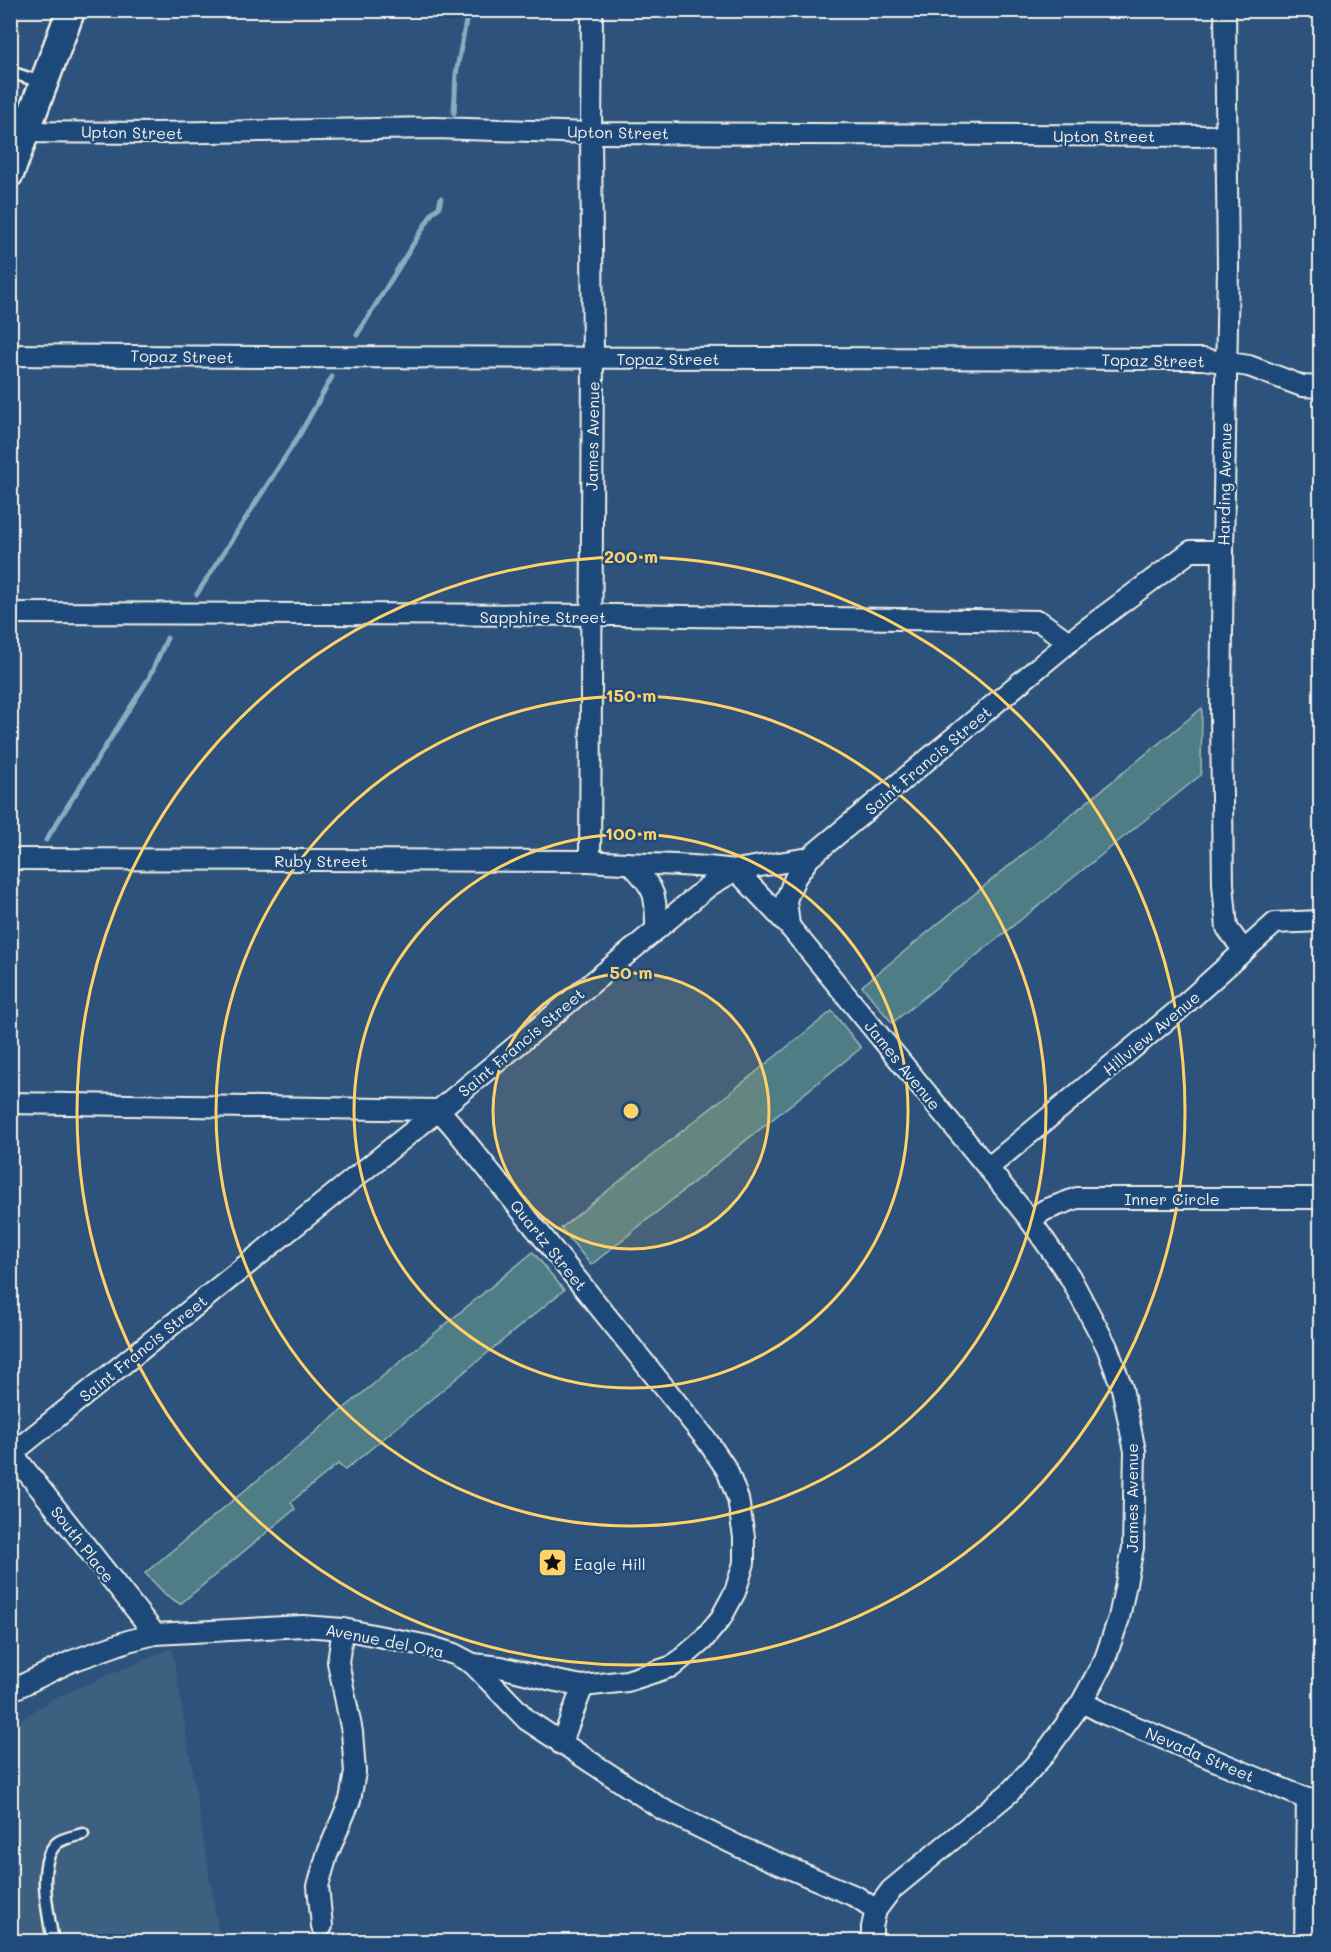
<svg xmlns="http://www.w3.org/2000/svg" width="1331" height="1952" font-family="Mali,sans-serif">
<style>
.built{fill:#3e5e80}
.green{fill:#4f7d86;stroke:#a2b7b7;stroke-width:1.5}
.lines{fill:none;stroke-linecap:round;stroke-linejoin:round}
.stream{stroke:#8cabbf;stroke-width:5}
.service-casing{stroke:#f4f1e8;stroke-width:15}
.minor-casing{stroke:#f4f1e8;stroke-width:24}
.secondary-casing{stroke:#f4f1e8;stroke-width:32}
.service{stroke:#1f4a7a;stroke-width:10}
.minor{stroke:#1f4a7a;stroke-width:20}
.secondary{stroke:#1f4a7a;stroke-width:27}
.ring{fill:none;stroke:#ffd166;stroke-width:3}
.labels{text-anchor:middle;dominant-baseline:central;stroke-width:5;stroke-linejoin:round;paint-order:stroke}
.street-label{font-size:16px;fill:#f4f1e8;stroke:#1f4a7a}
.poi-label{font-size:16px;fill:#f4f1e8;stroke:#1f4a7a;text-anchor:start}
.centre{fill:#ffd166;stroke:#1f4a7a;stroke-width:3}
.ring-label{font-size:18px;text-anchor:middle;font-weight:bold;fill:#ffd166;stroke:#1f4a7a;stroke-width:5;stroke-linejoin:round;paint-order:stroke}
</style>
<rect width="100%" height="100%" fill="#2d537d"/>
<filter id="ink" filterUnits="userSpaceOnUse"><feTurbulence type="fractalNoise" baseFrequency=".0167" numOctaves="2"/><feDisplacementMap in="SourceGraphic" scale="12" xChannelSelector="R" yChannelSelector="G"/><feConvolveMatrix kernelMatrix="1 2 1 2 8 2 1 2 1" color-interpolation-filters="sRGB"/></filter>
<g filter="url(#ink)">
<path class="built" d="M172 1648 220 1941 11 1942V1726L52 1699Z"/>
<g class="green">
<path d="M1202 708 1201 775 892 1023 862 986Z"/>
<path d="M832 1011 861 1048 591 1265 561 1228Z"/>
<path d="M533 1252 564 1290 345 1470 338 1464 291 1502 295 1509 180 1604 166 1595 145 1573Z"/>
</g>
<g class="lines">
<g class="stream">
<path d="M454 113 456 74 466 21"/>
<path d="M357 335 433 212 439 207 441 198"/>
<path d="M197 594 300 434 332 377"/>
<path d="M46 840 149 678 167 638"/>
<path d="M10 892 18 881"/>
</g>
<defs>
<g id="service">
<path d="M10 72 44 83"/>
<path d="M53 1942C49 1915 35 1863 57 1843 63 1838 76 1836 83 1834"/>
</g>
<g id="minor">
<path d="M1225 10 1228 268 1223 551 1221 713 1223 884 1227 928 1244 951"/>
<path d="M10 132 156 133 435 128 591 133 1226 136"/>
<path d="M10 355 254 357 1203 359 1249 366 1302 386 1320 387"/>
<path d="M10 613 616 615 1039 621 1069 642"/>
<path d="M10 859 590 861C639 865 687 863 736 870"/>
<path d="M590 861 593 358 591 133 592 10"/>
<path d="M632 865C656 890 656 895 656 929"/>
<path d="M736 870 789 926 984 1163 1030 1220 1070 1277 1107 1347 1122 1388 1135 1451 1133 1548 1119 1618 1105 1659 1082 1702 1043 1756 1009 1793 891 1890 876 1910 872 1927V1942"/>
<path d="M789 926 786 900 795 878 809 858"/>
<path d="M10 1103 439 1110 453 1126 706 1439 727 1470 738 1499 744 1537V1563L735 1592 721 1618 702 1641 673 1666 627 1681 583 1686 556 1681 501 1667 473 1664"/>
<path d="M988 1168 1175 1013 1275 923 1320 921"/>
<path d="M1030 1220 1045 1210 1077 1198H1320"/>
<path d="M12 1453 155 1634"/>
<path d="M10 1455 439 1110 710 885 736 870 809 858 1069 642 1191 551H1223"/>
<path d="M10 1691 72 1661 128 1641 155 1634 303 1626 343 1629 428 1646 454 1654 473 1664 527 1720 662 1809 740 1847 857 1897 876 1910"/>
<path d="M1082 1702 1105 1714 1307 1799H1320"/>
<path d="M561 1744 583 1686"/>
<path d="M322 1926 318 1886 327 1855 350 1800 355 1772 352 1732 338 1662 343 1629"/>
<path d="M1305 1942 1307 1799"/>
</g>
<path id="secondary" d="M10 173 71 10"/>
</defs>
<use href="#service" class="service-casing"/>
<use href="#minor" class="minor-casing"/>
<use href="#secondary" class="secondary-casing"/>
<use href="#service" class="service"/>
<use href="#minor" class="minor"/>
<use href="#secondary" class="secondary"/>
</g>
</g>
<circle cx="631" cy="1111" r="138" fill="#ffd166" fill-opacity=".12"/>
<g class="ring">
<circle cx="631" cy="1111" r="138"/>
<circle cx="631" cy="1111" r="277"/>
<circle cx="631" cy="1111" r="415"/>
<circle cx="631" cy="1111" r="554"/>
</g>
<defs>
<symbol id="sight-square" viewBox="-11 -11 22 22"><rect x="-9" y="-9" width="18" height="18" rx="4" fill="#ffd166" stroke="#1f4a7a"/><path d="M0-6L1.8-2.2L6-1.7L2.9 1.2L3.7 5.4L0 3.3L-3.7 5.4L-2.9 1.2L-6-1.7L-1.8-2.2Z" fill="#111"/></symbol>
</defs>
<g fill-rule="evenodd">
<use href="#sight-square" x="536" y="1546" width="33" height="33"/>
</g>
<g class="labels">
<g class="street-label">
<text transform="translate(132 132) rotate(1)">Upton Street</text>
<text transform="translate(618 132) rotate(1)">Upton Street</text>
<text x="1104" y="135">Upton Street</text>
<text transform="translate(182 356) rotate(1)">Topaz Street</text>
<text x="668" y="358">Topaz Street</text>
<text transform="translate(1153 360) rotate(1)">Topaz Street</text>
<text transform="translate(592 436) rotate(-89)">James Avenue</text>
<text transform="translate(1224 484) rotate(-89)">Harding Avenue</text>
<text x="543" y="616">Sapphire Street</text>
<text transform="translate(928 760) rotate(-40)">Saint Francis Street</text>
<text x="321" y="860">Ruby Street</text>
<text transform="translate(1151 1033) rotate(-40)">Hillview Avenue</text>
<text transform="translate(521 1042) rotate(-40)">Saint Francis Street</text>
<text transform="translate(903 1065) rotate(51)">James Avenue</text>
<text x="1172" y="1198">Inner Circle</text>
<text transform="translate(549 1245) rotate(51)">Quartz Street</text>
<text transform="translate(143 1348) rotate(-39)">Saint Francis Street</text>
<text transform="translate(1131 1498) rotate(-90)">James Avenue</text>
<text transform="translate(83 1544) rotate(52)">South Place</text>
<text transform="translate(385 1640) rotate(11)">Avenue del Ora</text>
<text transform="translate(1200 1754) rotate(23)">Nevada Street</text>
</g>
<g class="poi-label">
<text x="574" y="1563">Eagle Hill</text>
</g>
</g>
<circle cx="631" cy="1111" r="9" class="centre"/>
<g class="ring-label">
<text x="631" y="563">200 m</text>
<text x="631" y="702">150 m</text>
<text x="631" y="840">100 m</text>
<text x="631" y="979">50 m</text>
</g>
<rect width="1331" height="1952" fill="none" stroke="#1f4a7a" stroke-width="36"/>
<rect x="18" y="18" width="1295" height="1916" fill="none" stroke="#f4f1e8" stroke-width="2" filter="url(#ink)"/>
</svg>
